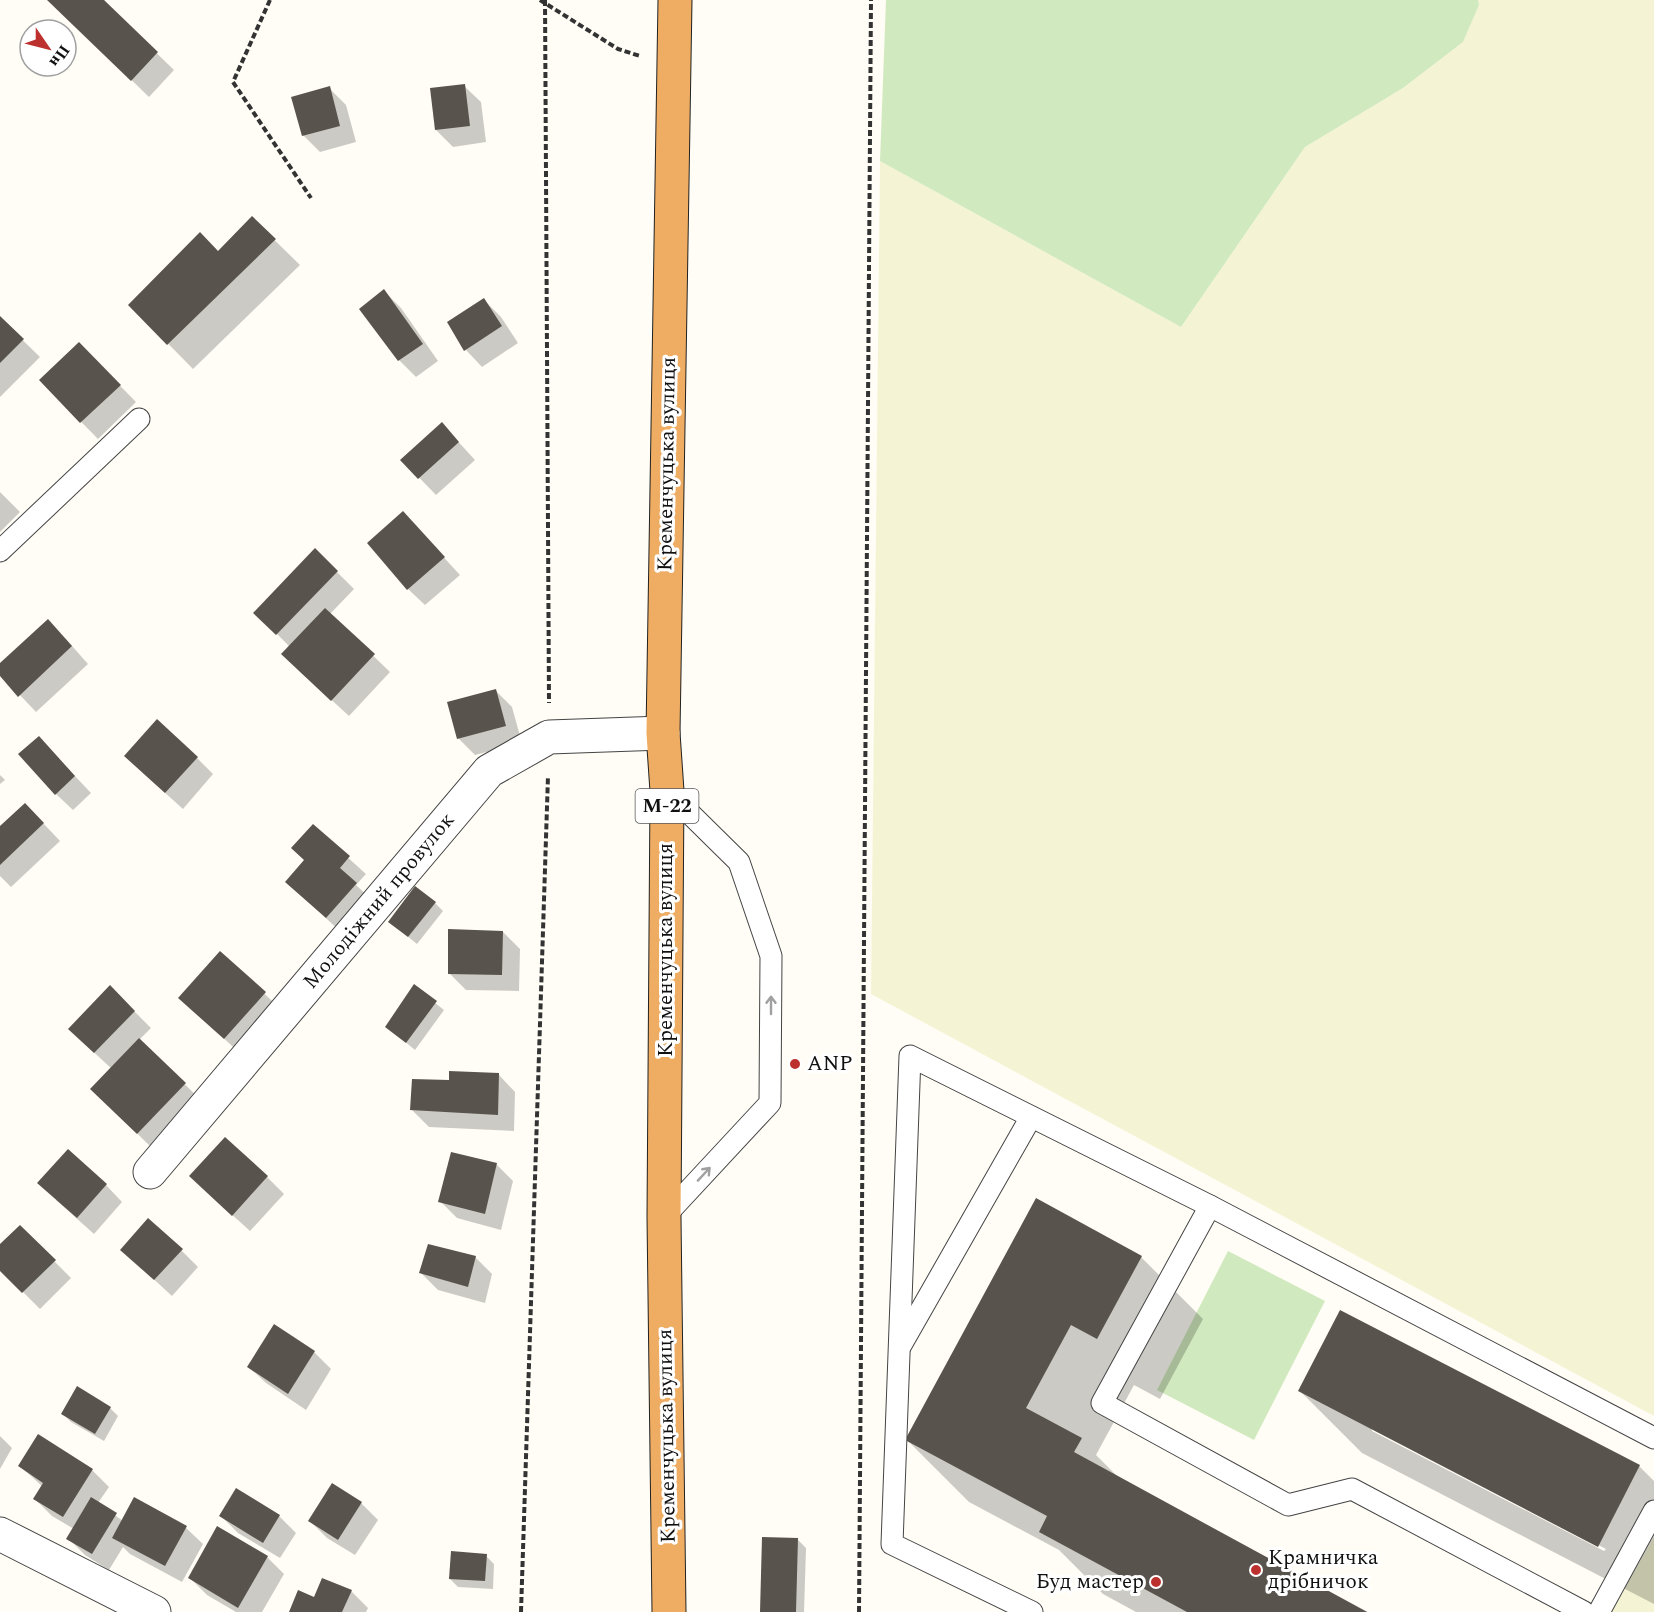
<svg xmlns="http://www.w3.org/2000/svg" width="1654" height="1612" font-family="Spectral,serif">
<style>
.farmland{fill:#f4f4d5}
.green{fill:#d1e9be}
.shadow{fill:#0003;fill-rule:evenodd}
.building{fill:#59534d}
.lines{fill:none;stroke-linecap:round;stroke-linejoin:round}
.lane-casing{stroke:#444;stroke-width:23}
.street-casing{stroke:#444;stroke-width:35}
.highway-casing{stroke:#222;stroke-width:35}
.path{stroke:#333;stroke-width:4;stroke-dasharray:6 3;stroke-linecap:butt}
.lane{stroke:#fff;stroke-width:21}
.street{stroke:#fff;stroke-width:33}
.highway{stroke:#eead63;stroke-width:33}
.oneway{stroke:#a0a0a0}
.poi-dot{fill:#bc312d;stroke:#fff;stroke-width:2}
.labels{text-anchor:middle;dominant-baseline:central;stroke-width:6;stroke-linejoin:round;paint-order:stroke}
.shield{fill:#fff;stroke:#585858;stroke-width:1.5}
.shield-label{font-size:20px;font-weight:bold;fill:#111}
.street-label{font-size:21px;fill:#111;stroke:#fff}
.poi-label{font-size:21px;fill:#111;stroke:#fff;text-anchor:start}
</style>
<rect width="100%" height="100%" fill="#fffdf5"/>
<g class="farmland">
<path d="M1478 0H1654V1416L871 994 880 161 1181 327 1305 147 1403 88 1463 42 1479 5Z"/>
<path d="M1654 1537V1612H1611Z"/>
</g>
<g class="green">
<path d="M886 0H1478L1479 5 1463 42 1403 88 1305 147 1181 327 880 161Z"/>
<path d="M1228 1251 1325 1301 1254 1440 1157 1390Z"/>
</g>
<g class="shadow">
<path d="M49 0H102L174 70 149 97Z"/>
<path d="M464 86 481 102 486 142 453 147 436 130Z"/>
<path d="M329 88 346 105 356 142 320 152 303 135Z"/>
<path d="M252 218 300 265 193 369 130 305 218 253Z"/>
<path d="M384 291 401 308 438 361 416 377 399 360Z"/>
<path d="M484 300 501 317 518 343 482 367 466 350Z"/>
<path d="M0 318 40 357 0 397Z"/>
<path d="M79 344 136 402 98 439 41 381Z"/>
<path d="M442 424 475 460 436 495 402 460Z"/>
<path d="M0 492 20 512 0 532Z"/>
<path d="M403 513 460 575 425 605 408 589Z"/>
<path d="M315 550 354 589 330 614 390 672 349 716 300 671 290 647 256 613Z"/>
<path d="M65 638 88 664 36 712 0 674V665Z"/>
<path d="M495 690 512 707 522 743 475 755 458 738Z"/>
<path d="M39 738 91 793 73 810 56 794Z"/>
<path d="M197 758 213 774 183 809 143 773Z"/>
<path d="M0 775 5 780 0 784Z"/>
<path d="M42 822 60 841 11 887 0 876V829Z"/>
<path d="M313 826 366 874 356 885 372 900 343 934 287 882 305 860Z"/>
<path d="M435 903 443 911 417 944 390 922Z"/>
<path d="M503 932 520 949 519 991 466 990 450 974Z"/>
<path d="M220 953 282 1010 242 1055 197 1014Z"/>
<path d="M110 987 151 1028 139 1040 202 1101 154 1150 92 1089 112 1069 87 1046Z"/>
<path d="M415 987 444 1010 415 1050 387 1027Z"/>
<path d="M499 1075 515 1092 514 1131 429 1127 412 1110Z"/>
<path d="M496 1164 513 1181 501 1230 457 1218 440 1201Z"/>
<path d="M267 1177 284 1194 250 1231 208 1193Z"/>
<path d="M106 1185 122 1202 94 1234 56 1200Z"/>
<path d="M20 1227 71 1278 40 1309 0 1269V1246Z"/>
<path d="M122 1250H181L198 1267 172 1296Z"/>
<path d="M475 1257 492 1274 485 1303 438 1290 421 1273Z"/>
<path d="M1141 1257 1203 1319 1160 1399 1134 1385 1096 1455 1120 1479 1368 1612H1136L1103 1594 1059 1550 969 1502 907 1440Z"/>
<path d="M314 1352 331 1369 306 1410 266 1383 249 1367Z"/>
<path d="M78 1389 110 1408 118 1416 104 1441 71 1422 63 1414Z"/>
<path d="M1300 1391 1639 1466 1654 1481V1604L1362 1453ZM1372 1427 1606 1549 1604 1551 1372 1431Z"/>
<path d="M0 1436 12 1448 0 1469Z"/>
<path d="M20 1466 92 1470 109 1487 98 1503 123 1521 186 1528 203 1544 182 1582 130 1554 123 1547 109 1570 85 1555 68 1538 74 1529 52 1516 35 1499 43 1487Z"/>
<path d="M361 1503 378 1520 355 1555 327 1538 310 1521Z"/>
<path d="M221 1516H279L296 1533 280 1558 238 1533Z"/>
<path d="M798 1540 806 1548 804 1612H761Z"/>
<path d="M486 1556 494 1564 493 1589 458 1587 450 1579Z"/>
<path d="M267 1557 284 1574 262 1612H236L207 1595 190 1578Z"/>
<path d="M351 1591 368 1608 366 1612H290L315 1599Z"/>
</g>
<g class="building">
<path d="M47 0H104L158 52 131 81Z"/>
<path d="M465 84 470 126 435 130 430 88Z"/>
<path d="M330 86 340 126 302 136 291 97Z"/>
<path d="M252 216 276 239 167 345 128 305 200 232 218 251Z"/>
<path d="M384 289 423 344 398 361 359 309Z"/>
<path d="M484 298 502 326 464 351 447 322Z"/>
<path d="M0 316 24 339 0 363Z"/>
<path d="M79 342 121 385 80 423 39 380Z"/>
<path d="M442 422 459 442 418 479 400 460Z"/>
<path d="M403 511 445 557 407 590 367 543Z"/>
<path d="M315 548 338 571 276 635 253 613Z"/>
<path d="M325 608 375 654 331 701 281 654Z"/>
<path d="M48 619 72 646 18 697 0 676V663Z"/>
<path d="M496 689 506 726 457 739 447 702Z"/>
<path d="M157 719 198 757 165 793 124 756Z"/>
<path d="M39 736 75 776 55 795 18 754Z"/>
<path d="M25 803 44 823 0 865V826Z"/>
<path d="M313 824 350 856 340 868 357 883 326 918 285 882 304 860 291 848Z"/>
<path d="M415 886 436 902 408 937 388 922Z"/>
<path d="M448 929 503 931 502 975 448 974Z"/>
<path d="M220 951 266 992 224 1039 178 998Z"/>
<path d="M414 984 437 1001 406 1043 385 1027Z"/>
<path d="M110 985 135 1011 94 1053 68 1029Z"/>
<path d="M139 1038 186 1083 137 1134 90 1089Z"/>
<path d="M449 1071 499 1073 498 1115 410 1110 412 1079 449 1080Z"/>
<path d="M225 1137 268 1176 232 1216 189 1176Z"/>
<path d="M68 1149 107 1184 77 1218 37 1183Z"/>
<path d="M451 1152 497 1163 485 1214 438 1202Z"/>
<path d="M1036 1198 1142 1256 1097 1339 1071 1325 1026 1408 1082 1438 1074 1452 1367 1612H1187L1039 1532 1047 1516 905 1440Z"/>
<path d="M148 1218 183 1249 154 1280 120 1250Z"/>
<path d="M20 1225 56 1260 22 1293 0 1271V1244Z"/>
<path d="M428 1244 476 1256 468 1287 419 1273Z"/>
<path d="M1340 1310 1640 1465 1598 1547 1298 1391Z"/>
<path d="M274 1324 315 1351 288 1394 247 1367Z"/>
<path d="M77 1386 111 1407 95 1434 61 1414Z"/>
<path d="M38 1434 93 1469 63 1517 33 1499 43 1483 18 1466Z"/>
<path d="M332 1483 362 1502 338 1540 308 1521Z"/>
<path d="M236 1488 280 1515 263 1543 219 1516Z"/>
<path d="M91 1497 117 1513 92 1554 66 1539Z"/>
<path d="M134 1497 187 1526 165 1566 112 1538Z"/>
<path d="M217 1526 268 1556 238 1608 188 1578Z"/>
<path d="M762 1537 798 1538 796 1612H760Z"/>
<path d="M451 1551 487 1554 485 1581 449 1579Z"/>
<path d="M322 1578 352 1590 342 1612H289L298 1590 314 1597Z"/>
</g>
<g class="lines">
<defs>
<g id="lane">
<path d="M0 551 139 419"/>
<path d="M1210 1206 1102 1403 1288 1505 1352 1489 1584 1612"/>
<path d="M664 1217 770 1103 771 956 739 862 667 791"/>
<path d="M901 1345 1031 1117"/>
<path d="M1032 1612 892 1544 910 1056 1210 1206 1654 1438"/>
<path d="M1599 1612 1654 1511"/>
</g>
<g id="street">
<path d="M150 1172 489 771 549 737 663 733"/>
<path d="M0 1534 154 1612"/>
</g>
<path id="highway" d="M669 1612 664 1217 667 791 663 733 675 0"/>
</defs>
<use href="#lane" class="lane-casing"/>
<use href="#street" class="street-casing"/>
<use href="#highway" class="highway-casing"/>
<g class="path">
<path d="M270 0 233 82 311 198"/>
<path d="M540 0 618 49 640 56"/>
<path d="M545 0 549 703"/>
<path d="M521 1612 548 776"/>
<path d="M859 1612 871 0"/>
</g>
<use href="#lane" class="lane"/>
<use href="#street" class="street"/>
<use href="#highway" class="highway"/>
</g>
<defs><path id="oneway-shaft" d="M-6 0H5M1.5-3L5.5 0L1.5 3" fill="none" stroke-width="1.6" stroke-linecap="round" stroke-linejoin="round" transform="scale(1.5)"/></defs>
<g class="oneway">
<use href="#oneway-shaft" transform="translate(771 1005) rotate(-90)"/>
<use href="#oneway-shaft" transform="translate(704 1174) rotate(-47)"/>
</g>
<g class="poi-dot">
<circle cx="795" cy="1064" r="6"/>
<circle cx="1256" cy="1570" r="6"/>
<circle cx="1156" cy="1582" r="6"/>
</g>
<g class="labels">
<rect class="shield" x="635.5" y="789" width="63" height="34" rx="4.5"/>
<g class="shield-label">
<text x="667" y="806">М-22</text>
</g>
<g class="street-label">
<text transform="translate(667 464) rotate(-89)">Кременчуцька вулиця</text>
<text transform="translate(379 901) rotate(-50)">Молодіжний провулок</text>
<text transform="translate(666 950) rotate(-90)">Кременчуцька вулиця</text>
<text transform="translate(667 1436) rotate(-91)">Кременчуцька вулиця</text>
</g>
<g class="poi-label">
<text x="807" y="1064">ANP</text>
<text x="1268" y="1558">Крамничка<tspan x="1268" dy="24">дрібничок</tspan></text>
<text x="1144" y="1582" text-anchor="end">Буд мастер</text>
</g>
</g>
<g transform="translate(48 48) rotate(125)"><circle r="28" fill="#ffffff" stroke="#a0a0a0" stroke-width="1.5"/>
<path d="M0-4.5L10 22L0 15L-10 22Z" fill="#bc312d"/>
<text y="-9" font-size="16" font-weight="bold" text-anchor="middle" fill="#111111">Пн</text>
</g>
</svg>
